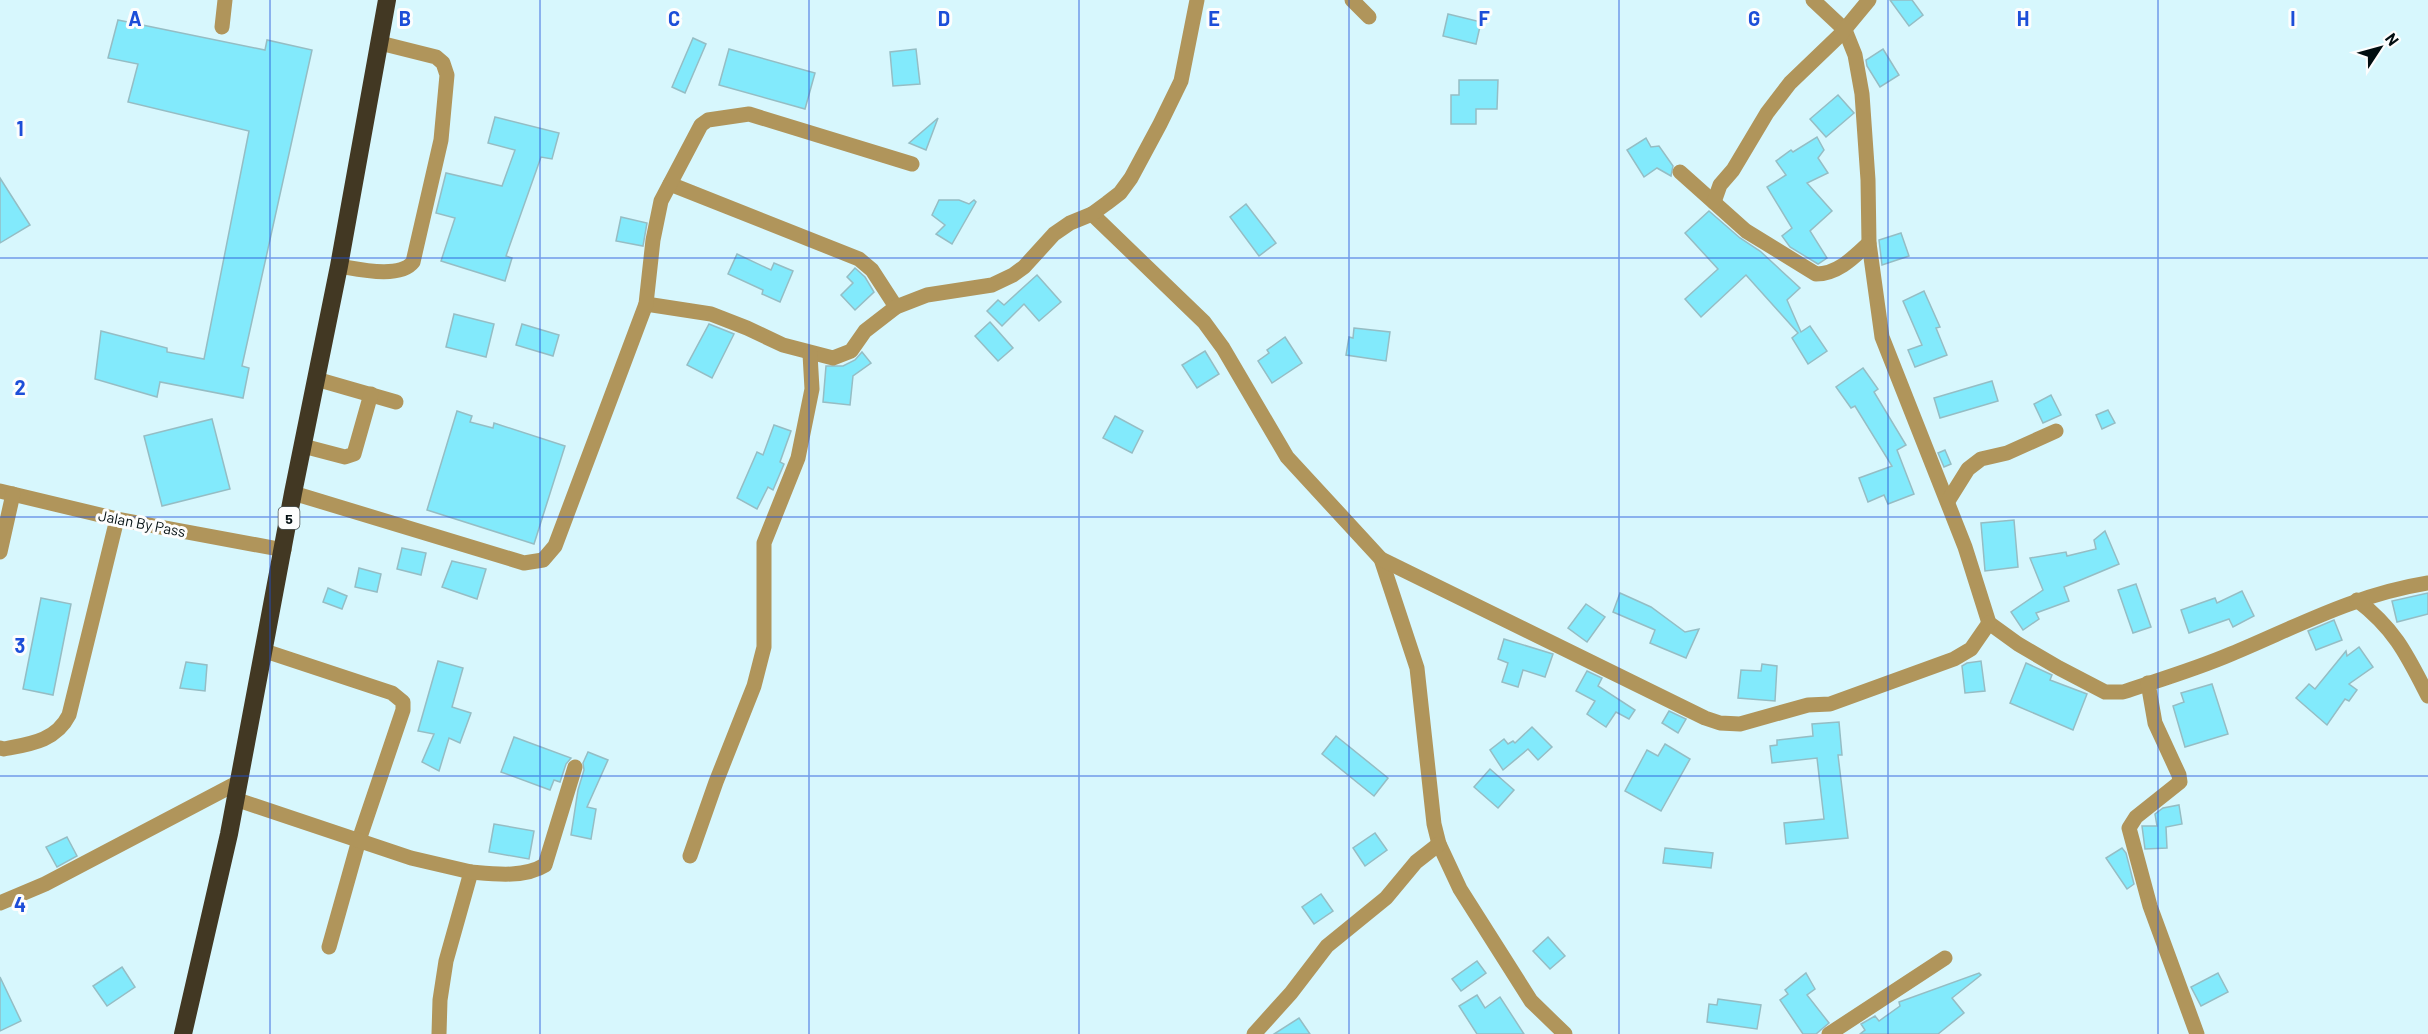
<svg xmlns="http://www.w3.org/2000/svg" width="2428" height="1034" font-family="Barlow,sans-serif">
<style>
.building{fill:#82eafc;stroke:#95bdc4;stroke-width:1.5}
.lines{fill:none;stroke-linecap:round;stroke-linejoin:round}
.minor{stroke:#b0955b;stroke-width:15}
.highway{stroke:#423823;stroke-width:18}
.grid{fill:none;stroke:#1d4ed8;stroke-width:1.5;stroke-opacity:0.55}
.labels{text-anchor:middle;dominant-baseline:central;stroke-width:6;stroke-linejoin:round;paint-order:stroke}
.shield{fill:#fdfdfd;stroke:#4d5658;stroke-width:1.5}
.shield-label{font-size:14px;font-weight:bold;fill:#020e11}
.street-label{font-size:15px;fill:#020e11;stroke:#fdfdfd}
.grid-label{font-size:20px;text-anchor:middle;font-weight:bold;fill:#1d4ed8;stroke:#fdfdfd;stroke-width:6;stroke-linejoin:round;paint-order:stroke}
</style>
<rect width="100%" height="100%" fill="#d7f7fd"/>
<g class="building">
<path d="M1890 0H1912L1923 15 1909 26Z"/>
<path d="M1448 14 1481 22 1476 44 1443 36Z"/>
<path d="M118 20 265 50 267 40 312 50 242 366 249 368 243 398 160 382 157 397 95 379 101 331 167 348V352L204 359 249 131 128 102 138 64 108 58Z"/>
<path d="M693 38 706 44 685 93 672 87Z"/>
<path d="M729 49 815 73 805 109 719 85Z"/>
<path d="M916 49 920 84 893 86 890 52Z"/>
<path d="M1883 49 1899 75 1880 87 1867 66 1866 60Z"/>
<path d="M1459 80H1498L1497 109H1476V124H1451V95H1459Z"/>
<path d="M1838 95 1854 113 1826 137 1810 119Z"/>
<path d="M495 117 559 133 552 159 541 157 506 256 512 258 505 281 441 261 455 218 436 213 446 173 502 186 515 150 488 143Z"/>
<path d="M938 118 926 150 909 143Z"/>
<path d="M1817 137 1824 150 1818 158 1828 173 1807 183 1832 211 1810 231 1827 258 1818 264 1790 247 1782 236 1792 228 1767 187 1786 175 1776 161 1791 150 1793 152Z"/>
<path d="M1646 138 1651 147 1659 146 1673 166 1671 176 1657 168 1644 177 1627 150Z"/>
<path d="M0 178 30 225 0 243Z"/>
<path d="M939 200H959L969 204 974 200 976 202 952 244 936 234 945 225 932 215Z"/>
<path d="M1246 204 1276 243 1259 256 1230 217Z"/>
<path d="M1709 211 1740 238 1760 251 1800 288 1787 300 1801 332 1810 326 1827 351 1808 364 1792 338 1798 333 1746 275 1701 317 1685 299 1718 269 1685 233Z"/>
<path d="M621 217 647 223 643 246 616 241Z"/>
<path d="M1901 233 1909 256 1882 265 1879 240Z"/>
<path d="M737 254 771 270 774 263 793 271 780 302 762 294 763 290 728 274Z"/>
<path d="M855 268 865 277 874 292 855 310 841 295 853 283 847 277Z"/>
<path d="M1037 275 1061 302 1039 321 1024 304 1002 326 987 311 998 300 1004 305Z"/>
<path d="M1924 291 1940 327 1936 328 1947 355 1915 367 1908 350 1922 345 1903 301Z"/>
<path d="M454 314 494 324 486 357 446 347Z"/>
<path d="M990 322 1013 348 998 361 975 336Z"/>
<path d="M522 324 559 335 553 356 516 345Z"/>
<path d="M709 324 734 334 712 378 687 365Z"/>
<path d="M1354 328 1390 332 1386 361 1346 355 1349 337 1353 338Z"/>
<path d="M1285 337 1302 363 1272 383 1258 361 1269 353 1267 350Z"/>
<path d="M1205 351 1219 374 1197 388 1182 365Z"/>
<path d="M862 352 871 363 853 376 850 405 823 402 826 366H843L855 360Z"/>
<path d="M1863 368 1878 389 1874 392 1906 445 1897 450 1914 494 1888 504 1884 495 1868 502 1859 478 1892 466 1855 406 1851 408 1836 387Z"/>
<path d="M1992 381 1998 401 1940 418 1934 398Z"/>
<path d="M2051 395 2061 415 2043 423 2034 404Z"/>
<path d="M2108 410 2115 423 2102 429 2096 415Z"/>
<path d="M457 411 472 416 470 422 493 428 494 423 565 446 534 544 427 510Z"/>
<path d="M1115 416 1143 431 1132 453 1103 438Z"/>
<path d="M212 419 230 489 162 506 144 436Z"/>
<path d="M774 425 791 431 780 462 784 464 773 490 768 487 757 509 737 498 757 452 763 455Z"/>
<path d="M1945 450 1951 464 1944 467 1938 453Z"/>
<path d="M2014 520 2018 567 1985 571 1981 523Z"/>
<path d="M2105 531 2119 564 2064 587 2069 601 2036 613 2039 619 2023 630 2011 612 2043 590 2030 558 2066 552 2067 556 2096 549 2094 540Z"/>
<path d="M402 548 426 553 421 575 397 569Z"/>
<path d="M452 561 486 569 477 599 442 587Z"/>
<path d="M359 568 381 574 377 592 355 587Z"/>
<path d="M2136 584 2151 627 2133 633 2118 590Z"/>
<path d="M328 588 347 596 342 609 323 602Z"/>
<path d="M2242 591 2254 616 2233 627 2229 619 2189 633 2181 610 2215 598 2217 603Z"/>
<path d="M1620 593 1651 607 1685 632 1699 629 1686 658 1650 643 1655 630 1613 612Z"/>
<path d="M2428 593V614L2397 622 2392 601Z"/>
<path d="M41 598 71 604 53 695 23 689Z"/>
<path d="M1586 604 1605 617 1587 642 1568 628Z"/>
<path d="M2334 620 2342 640 2316 650 2308 631Z"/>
<path d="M1504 639 1553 654 1545 677 1523 670 1518 687 1502 682 1508 663 1498 659Z"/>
<path d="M2359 647 2373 667 2349 684 2357 690 2349 701 2345 699 2327 725 2296 698 2309 684 2315 689 2346 651 2347 656Z"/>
<path d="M438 661 463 668 452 707 471 713 460 743 449 738 439 771 422 762 434 734 418 731Z"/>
<path d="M1981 661 1985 691 1965 693 1962 666 1967 663Z"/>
<path d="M186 662 207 665 205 691 180 688Z"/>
<path d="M2026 663 2052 675 2050 680 2087 694 2073 730 2010 703Z"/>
<path d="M1762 664 1777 666 1775 701 1738 698 1741 670 1761 671Z"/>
<path d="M1587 671 1602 678 1598 686 1635 710 1629 719 1616 712 1606 727 1587 714 1595 701 1576 691Z"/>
<path d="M2212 684 2228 734 2185 747 2173 706 2184 702 2181 693Z"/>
<path d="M1669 711 1686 719 1678 733 1662 723Z"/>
<path d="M1839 722 1842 755H1838L1848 838 1786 844 1784 823 1824 819 1817 758 1772 763 1770 746 1777 745V740L1813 736 1812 724Z"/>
<path d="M1532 727 1552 747 1538 760 1528 749 1503 770 1490 750 1504 739 1508 744 1513 741 1515 743Z"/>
<path d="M1336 736 1388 778 1374 796 1322 754Z"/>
<path d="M514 737 571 758 566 764 560 782 554 780 550 790 501 772Z"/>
<path d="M1665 744 1690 759 1661 811 1625 791 1647 750 1658 756Z"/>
<path d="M588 752 608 760 587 807 596 809 591 839 571 835 578 790 584 770 583 763Z"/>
<path d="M1490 769 1514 790 1498 808 1474 787Z"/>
<path d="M2179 805 2182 824 2166 827 2167 848 2145 849 2142 826H2157L2155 814 2163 808Z"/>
<path d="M494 824 534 831 529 859 489 852Z"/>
<path d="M1375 833 1387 850 1365 866 1353 848Z"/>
<path d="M67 837 77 856 57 867 46 847Z"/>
<path d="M1665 848 1713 853 1711 868 1663 863Z"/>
<path d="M2122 848 2126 853 2134 884 2127 889 2106 858Z"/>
<path d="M1321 894 1333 911 1314 924 1302 907Z"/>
<path d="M1548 937 1565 956 1550 969 1533 951Z"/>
<path d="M1477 961 1486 973 1461 991 1452 979Z"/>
<path d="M122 967 135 987 107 1006 93 986Z"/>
<path d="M1806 973 1815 989 1807 995 1829 1023 1816 1034H1803L1780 1000 1788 994 1785 990Z"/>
<path d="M1979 973 1981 975 1952 998 1964 1013 1938 1034H1860L1865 1030 1861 1024 1875 1016 1879 1021 1900 1006 1899 1002Z"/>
<path d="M2218 973 2228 992 2201 1006 2191 987Z"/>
<path d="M0 977 21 1021 0 1031Z"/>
<path d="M1477 995 1485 1008 1500 997 1524 1034H1477L1459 1006Z"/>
<path d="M1718 999 1761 1005 1757 1029 1707 1022 1709 1004 1717 1005Z"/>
<path d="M1299 1018 1310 1034H1274Z"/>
</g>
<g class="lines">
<g class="minor">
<path d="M1352 0 1369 17"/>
<path d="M1813 0 1845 30 1855 55 1862 94 1868 180 1869 243 1882 337 1965 547 1989 623 2018 644 2059 668 2105 692H2123C2159 680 2196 669 2231 654 2298 626 2354 595 2428 583"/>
<path d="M222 27 225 0"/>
<path d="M1680 172 1746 231 1816 274C1838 274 1854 257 1869 243"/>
<path d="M670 184 859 259 872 270 896 307"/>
<path d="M1714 202 1720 185 1733 170 1767 113 1790 83 1840 35 1869 0"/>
<path d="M1092 214 1204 322 1223 348 1287 457 1381 559 1417 668 1434 824 1439 844 1460 889 1531 1001 1565 1034"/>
<path d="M339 266C358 269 400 279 413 262L441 140 447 75 443 63 436 57 380 43"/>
<path d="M646 304 711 314 747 328 783 345 833 358 851 351 865 331 896 307 927 295 992 285 1013 275 1024 267 1054 234 1070 223 1092 214 1107 203 1120 193 1131 178 1160 124 1181 81 1197 0"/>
<path d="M316 379 396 402"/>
<path d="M303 446 345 457 354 454 371 394"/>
<path d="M0 491 117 519 284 550"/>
<path d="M293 493 524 563 543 560 555 546 646 304 653 240 661 201 701 125 708 120 749 114 912 164"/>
<path d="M1948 501 1968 469 1981 459 2007 453 2056 431"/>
<path d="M0 552 13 494"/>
<path d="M1381 559 1705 718 1720 723 1740 724 1808 705 1830 704 1954 659 1971 649 1989 623"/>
<path d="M2357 600C2395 629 2407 655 2428 696"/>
<path d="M265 651 392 693 403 702V710L359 840 329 947"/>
<path d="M2148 683 2155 723 2179 775 2180 782 2136 817 2129 828 2150 906 2197 1034"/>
<path d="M0 748 4 749C30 744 56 741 69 715L117 519"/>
<path d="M235 799 411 858 471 872 446 961 440 1000 439 1034"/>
<path d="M690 856 716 782 754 686 764 647V543L798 458 812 389 810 354"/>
<path d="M471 872C494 874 524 878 545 865L575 767"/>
<path d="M0 903 45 884 239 782"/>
<path d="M1254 1034 1291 993 1327 946 1386 898 1416 862 1439 844"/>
<path d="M1829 1034 1945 958"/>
</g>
<path class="highway" d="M183 1034 229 834 293 493 339 266 387 0"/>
</g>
<path class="grid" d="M270 0V1034M540 0V1034M809 0V1034M1079 0V1034M1349 0V1034M1619 0V1034M1888 0V1034M2158 0V1034M0 258H2428M0 517H2428M0 776H2428"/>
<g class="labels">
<rect class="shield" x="278.5" y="507" width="21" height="22" rx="4.5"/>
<g class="shield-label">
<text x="289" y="518">5</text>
</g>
<g class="street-label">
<text transform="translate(142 523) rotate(11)">Jalan By Pass</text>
</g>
</g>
<g class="grid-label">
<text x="135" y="26">A</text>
<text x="405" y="26">B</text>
<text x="674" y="26">C</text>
<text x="944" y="26">D</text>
<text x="1214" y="26">E</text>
<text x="1484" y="26">F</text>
<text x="1754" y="26">G</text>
<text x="2023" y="26">H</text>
<text x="2293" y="26">I</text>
<text x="20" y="136">1</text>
<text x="20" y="395">2</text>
<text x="20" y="653">3</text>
<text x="20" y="912">4</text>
</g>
<g transform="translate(2380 48) rotate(54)" stroke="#fdfdfd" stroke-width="4.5" paint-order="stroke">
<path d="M0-4.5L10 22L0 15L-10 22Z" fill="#020e11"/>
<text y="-9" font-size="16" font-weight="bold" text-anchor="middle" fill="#020e11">N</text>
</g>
</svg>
